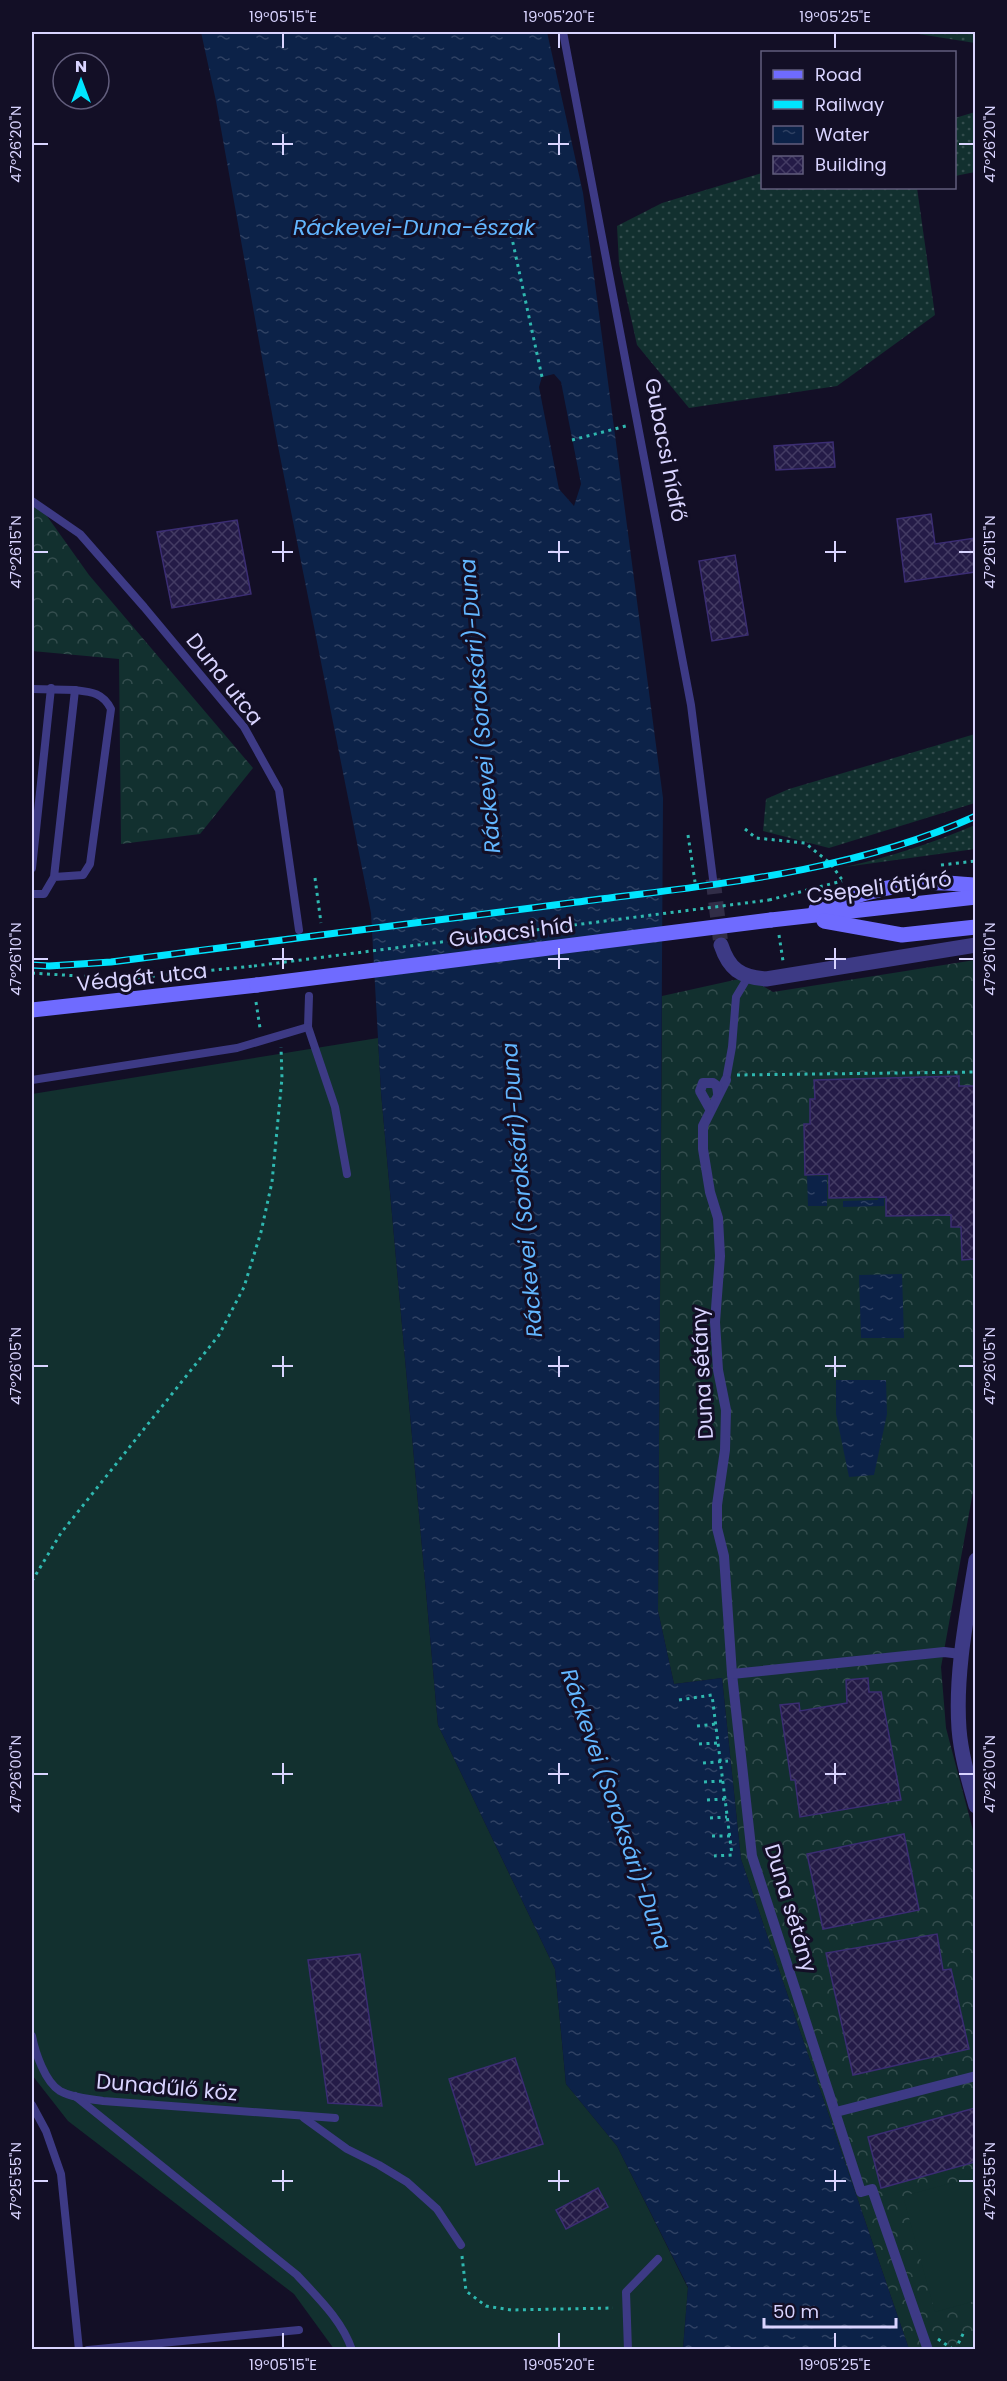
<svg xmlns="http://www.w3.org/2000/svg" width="1007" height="2381" font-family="Poppins,sans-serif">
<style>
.grass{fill:url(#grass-dots)}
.forest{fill:url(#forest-crowns)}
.garden{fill:#12302f}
.water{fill:url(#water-ripples)}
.pier{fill:#130f26}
.building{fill:url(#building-cross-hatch);stroke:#3b2d73;stroke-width:1.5}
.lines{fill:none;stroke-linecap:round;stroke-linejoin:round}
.minor-tunnel{stroke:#312d47;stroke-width:15;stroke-dasharray:15 8;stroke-linecap:butt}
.path{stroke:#2fb8b0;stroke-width:3;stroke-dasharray:3 4.5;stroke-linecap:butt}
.service{stroke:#3d3a85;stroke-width:8}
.pedestrian{stroke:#3d3a85;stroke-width:10}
.minor{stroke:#3d3a85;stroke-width:15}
.secondary{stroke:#6f6bff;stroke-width:15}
.rail-casing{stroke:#00e5ff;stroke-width:7}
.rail{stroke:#130f26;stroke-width:4.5;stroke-dasharray:14;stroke-linecap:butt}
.path-bridge{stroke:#2fb8b0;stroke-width:3;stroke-dasharray:3 4.5;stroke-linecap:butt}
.secondary-bridge{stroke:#6f6bff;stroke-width:15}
.ticks{fill:none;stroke:#d9d4ff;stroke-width:2}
.labels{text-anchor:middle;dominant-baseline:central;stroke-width:6;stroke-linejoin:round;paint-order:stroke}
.street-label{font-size:21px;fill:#d9d4ff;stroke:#130f26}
.water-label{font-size:22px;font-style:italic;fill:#62b6ff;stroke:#130f26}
.neatline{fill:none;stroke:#d9d4ff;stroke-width:2}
.ticks-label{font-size:15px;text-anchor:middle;fill:#d9d4ff}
</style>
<defs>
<pattern id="grass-dots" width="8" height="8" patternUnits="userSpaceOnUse" patternTransform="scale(1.5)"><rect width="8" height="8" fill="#12302f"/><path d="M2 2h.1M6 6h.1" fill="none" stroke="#344d4e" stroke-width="1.8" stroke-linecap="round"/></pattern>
<pattern id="forest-crowns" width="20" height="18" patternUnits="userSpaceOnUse" patternTransform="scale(1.5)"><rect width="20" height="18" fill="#12302f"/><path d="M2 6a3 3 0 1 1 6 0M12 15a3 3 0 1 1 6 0" fill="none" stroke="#344d4e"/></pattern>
<pattern id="water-ripples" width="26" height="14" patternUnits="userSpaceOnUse" patternTransform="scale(1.5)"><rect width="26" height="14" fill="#0c2248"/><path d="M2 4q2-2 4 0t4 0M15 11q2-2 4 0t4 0" fill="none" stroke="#2f4163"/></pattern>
<pattern id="building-cross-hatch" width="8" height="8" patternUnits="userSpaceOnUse" patternTransform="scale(1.5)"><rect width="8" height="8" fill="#241b47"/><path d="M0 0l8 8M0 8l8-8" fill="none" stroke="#433b63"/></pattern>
</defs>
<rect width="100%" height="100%" fill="#130f26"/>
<g class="grass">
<path d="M906 32H975V43Z"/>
<path d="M975 112V172L955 176V118Z"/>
<path d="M762 173V188H917L935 315 837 386 689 408 637 345 619 264 617 226 662 203Z"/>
<path d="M975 734V803L829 848 763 831 766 799 789 789Z"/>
<path d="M975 825V849L845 867C890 857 933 843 975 825Z"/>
</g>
<g class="forest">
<path d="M32 495 89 575 253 768 200 834 121 844 119 659 32 651Z"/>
<path d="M975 960V1481L941 1667 946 1728 975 1838V2349H909L741 1859 722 1678 674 1684 658 1611 662 996 748 977 773 992Z"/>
</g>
<g class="garden">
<path d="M378 1038 381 1092 438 1725 555 1969 566 2084 617 2146 688 2288 683 2349H334L294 2294 68 2121 32 2075V1094Z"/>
<path d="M975 2177V2301L935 2312 903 2196Z"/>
</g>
<g class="water">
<path d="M201 32H547L583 193 663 798 658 1611 674 1684 722 1678 741 1859 909 2349H683L688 2287 617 2146 566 2084 555 1969 438 1725 381 1092 371 913 276 436 216 101Z"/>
<path d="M807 1176H827V1206H808Z"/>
<path d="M879 1192H884V1206L843 1207V1201L878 1200Z"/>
<path d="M902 1274 904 1338H861L859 1275Z"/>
<path d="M836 1380H886L887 1414 874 1475 849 1477 836 1414Z"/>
</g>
<path class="pier" d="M554 374 561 382 581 484 574 506 559 489 539 387 542 377Z"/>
<g class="building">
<path d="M833 442 835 467 776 470 774 446Z"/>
<path d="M931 514 935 544 975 538V572L905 582 897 519Z"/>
<path d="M237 520 251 594 172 608 157 532Z"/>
<path d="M735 555 748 635 712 641 699 561Z"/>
<path d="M959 1076V1086H975V1259L962 1260 961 1227H951V1215L886 1216V1197L829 1198V1174L805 1175 804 1124H810V1099H815L814 1080Z"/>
<path d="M868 1678 869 1692H881L901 1800 800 1817 795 1780H791L780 1705 799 1703 800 1711 847 1703 846 1680Z"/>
<path d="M904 1834 919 1910 823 1929 807 1854Z"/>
<path d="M937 1934 943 1970 951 1969 969 2049 853 2075 826 1953Z"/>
<path d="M360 1954 382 2106 328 2103 308 1960Z"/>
<path d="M515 2058 543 2144 476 2165 449 2079Z"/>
<path d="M975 2108V2162L881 2188 868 2137Z"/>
<path d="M598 2188 608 2207 566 2229 556 2210Z"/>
</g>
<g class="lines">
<path class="minor-tunnel" d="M713 879 721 945"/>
<g class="path">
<path d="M508 220 542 377"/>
<path d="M572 440 626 426"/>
<path d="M745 829 756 838 805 843 830 863 843 881"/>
<path d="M688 835 695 882"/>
<path d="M941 865 976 861"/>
<path d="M315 878 321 923"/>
<path d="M769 900 842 881"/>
<path d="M779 935 783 961"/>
<path d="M32 973 126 979 254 966"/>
<path d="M256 1002 260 1028"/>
<path d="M737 1075 976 1072"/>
<path d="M32 1581 61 1533 219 1335 244 1287 261 1232 272 1182 282 1078 281 1047"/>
<path d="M679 1700 712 1695 732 1855 714 1856"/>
<path d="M697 1726 716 1724"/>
<path d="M699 1744 718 1743"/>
<path d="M703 1763 728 1761"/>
<path d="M704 1782 723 1781"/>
<path d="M707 1800 725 1799"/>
<path d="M710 1818 727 1817"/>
<path d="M712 1836H730"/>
<path d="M462 2256 466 2291 486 2306 511 2310 613 2308"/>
<path d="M938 2339 954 2350"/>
<path d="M955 2350 965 2330"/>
</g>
<g class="service">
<path d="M563 32 691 705 713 879"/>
<path d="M32 501 80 534 144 607 244 727 279 790 299 930"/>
<path d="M32 689 75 690"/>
<path d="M32 868 51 688"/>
<path d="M32 894H44L54 877 75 690C92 692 103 693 111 709L90 864 83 875 54 877"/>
<path d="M309 996 308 1027 335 1107 347 1174"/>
<path d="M32 1080 237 1048 308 1027"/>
<path d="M726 1080 732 1047 736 997 748 977"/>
<path d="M32 2036C35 2052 45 2082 60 2091 73 2098 89 2099 103 2101L335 2118"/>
<path d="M75 2096 297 2275C317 2297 342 2320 352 2350"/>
<path d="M32 2105 46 2131 61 2174 79 2350"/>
<path d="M304 2118 347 2149 379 2165 407 2182 437 2209 461 2245"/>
<path d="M88 2350 299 2330"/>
<path d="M628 2350 626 2292 658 2259"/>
</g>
<g class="pedestrian">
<path d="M726 1080 703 1126V1149L710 1192 718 1218 720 1256 715 1322 718 1370 726 1410 725 1450 717 1505V1528L724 1556 732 1674 752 1856 861 2192 872 2189 928 2350"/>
<path d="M710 1109 700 1091 703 1083H713L717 1086 718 1093"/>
<path d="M732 1674 944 1652 961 1654"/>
<path d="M836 2112 976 2076"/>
</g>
<g class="minor">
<path d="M721 945C729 969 740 977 766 979L976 945"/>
<path d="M976 1560C967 1615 955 1673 959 1729 961 1755 969 1781 976 1806"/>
</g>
<g class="secondary">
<path d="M816 909C851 897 887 885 924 883 941 882 959 884 976 885"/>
<path d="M771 920 976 897"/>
<path d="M824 921 902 935 976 927"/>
<path d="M32 1010 257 985"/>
</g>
<defs>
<path id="rail" d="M32 965 49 966 111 962C264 942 417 923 570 903 707 885 848 874 976 816"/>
</defs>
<use href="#rail" class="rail-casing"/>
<use href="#rail" class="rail"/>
<path class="path-bridge" d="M254 966 769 900"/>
<path class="secondary-bridge" d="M257 985 771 920"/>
</g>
<path class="ticks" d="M283 33V48M559 33V48M835 33V48M283 134V155M559 134V155M33 144H48M272 144H293M548 144H569M959 144H974M283 541V562M559 541V562M835 541V562M33 552H48M272 552H293M548 552H569M825 552H846M959 552H974M283 948V969M559 948V969M835 948V969M33 959H48M272 959H293M548 959H569M825 959H846M959 959H974M283 1356V1377M559 1356V1377M835 1356V1377M33 1366H48M272 1366H293M548 1366H569M825 1366H846M959 1366H974M283 1763V1784M559 1763V1784M835 1763V1784M33 1774H48M272 1774H293M548 1774H569M825 1774H846M959 1774H974M283 2170V2191M559 2170V2191M835 2170V2191M33 2181H48M272 2181H293M548 2181H569M825 2181H846M959 2181H974M283 2333V2348M559 2333V2348M835 2333V2348"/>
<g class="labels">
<g class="street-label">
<text transform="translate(666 450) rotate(79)">Gubacsi hídfő</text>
<text transform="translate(225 679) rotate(52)">Duna utca</text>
<text transform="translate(879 887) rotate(-7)">Csepeli átjáró</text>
<text transform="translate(511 932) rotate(-7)">Gubacsi híd</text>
<text transform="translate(142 977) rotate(-6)">Védgát utca</text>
<text transform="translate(702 1373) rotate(-93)">Duna sétány</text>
<text transform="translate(791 1908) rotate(73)">Duna sétány</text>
<text transform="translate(167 2087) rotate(5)">Dunadűlő köz</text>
</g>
<g class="water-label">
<text x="414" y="227">Ráckevei-Duna-észak</text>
<text transform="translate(480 706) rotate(-95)">Ráckevei (Soroksári)-Duna</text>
<text transform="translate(522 1190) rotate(-95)">Ráckevei (Soroksári)-Duna</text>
<text transform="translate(616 1809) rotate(71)">Ráckevei (Soroksári)-Duna</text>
</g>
</g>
<rect width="1007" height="2381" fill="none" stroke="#130f26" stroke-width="66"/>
<rect x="761" y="51" width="195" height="138" fill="#130f26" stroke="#625e7d" stroke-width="1.5"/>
<rect x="773" y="70" width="30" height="9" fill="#6f6bff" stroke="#625e7d" stroke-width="1.5"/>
<text x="815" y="81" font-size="18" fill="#d9d4ff">Road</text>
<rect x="773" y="100" width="30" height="9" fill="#00e5ff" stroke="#625e7d" stroke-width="1.5"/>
<text x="815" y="111" font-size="18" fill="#d9d4ff">Railway</text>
<rect x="773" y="126" width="30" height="18" fill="url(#water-ripples)" stroke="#625e7d" stroke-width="1.5"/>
<text x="815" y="141" font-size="18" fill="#d9d4ff">Water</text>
<rect x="773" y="156" width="30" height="18" fill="url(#building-cross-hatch)" stroke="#625e7d" stroke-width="1.5"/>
<text x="815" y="171" font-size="18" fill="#d9d4ff">Building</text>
<g transform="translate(81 81)"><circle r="28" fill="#130f26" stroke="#625e7d" stroke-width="1.5"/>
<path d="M0-4.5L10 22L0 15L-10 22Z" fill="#00e5ff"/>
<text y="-9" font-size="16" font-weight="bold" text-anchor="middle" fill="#d9d4ff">N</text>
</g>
<path d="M764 2318v9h132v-9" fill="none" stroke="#d9d4ff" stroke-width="3"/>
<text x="773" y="2318" font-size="18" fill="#d9d4ff" stroke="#130f26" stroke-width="4.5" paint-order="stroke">50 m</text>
<rect x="33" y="33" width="941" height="2315" class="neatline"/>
<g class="ticks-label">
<text x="283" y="22">19°05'15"E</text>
<text x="559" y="22">19°05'20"E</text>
<text x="835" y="22">19°05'25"E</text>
<text transform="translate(16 144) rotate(-90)" y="5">47°26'20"N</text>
<text transform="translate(990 144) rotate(-90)" y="5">47°26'20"N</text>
<text transform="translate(16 552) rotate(-90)" y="5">47°26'15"N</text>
<text transform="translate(990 552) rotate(-90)" y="5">47°26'15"N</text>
<text transform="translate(16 959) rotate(-90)" y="5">47°26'10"N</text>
<text transform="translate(990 959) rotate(-90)" y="5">47°26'10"N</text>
<text transform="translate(16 1366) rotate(-90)" y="5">47°26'05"N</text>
<text transform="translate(990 1366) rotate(-90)" y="5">47°26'05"N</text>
<text transform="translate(16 1774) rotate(-90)" y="5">47°26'00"N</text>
<text transform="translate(990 1774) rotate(-90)" y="5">47°26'00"N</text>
<text transform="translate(16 2181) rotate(-90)" y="5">47°25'55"N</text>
<text transform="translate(990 2181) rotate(-90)" y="5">47°25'55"N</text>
<text x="283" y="2370">19°05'15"E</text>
<text x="559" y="2370">19°05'20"E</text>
<text x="835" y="2370">19°05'25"E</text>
</g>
</svg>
